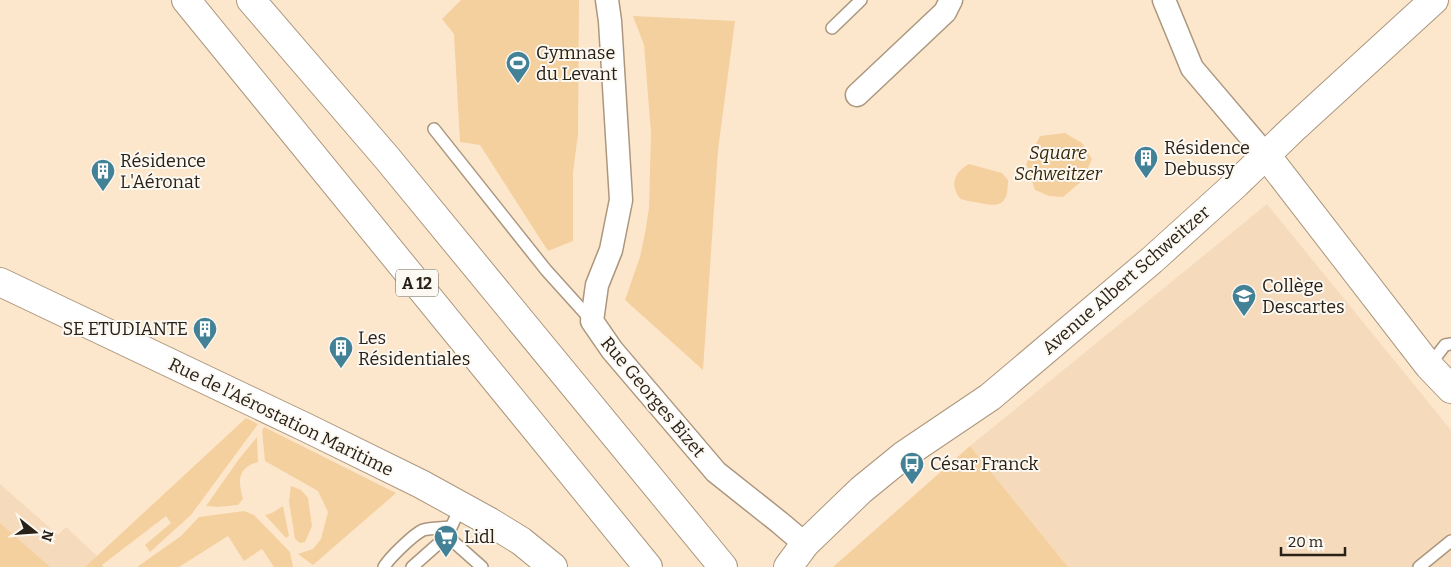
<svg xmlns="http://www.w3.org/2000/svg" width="1451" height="567" font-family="Bitter,serif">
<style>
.built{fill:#f5dbbb}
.green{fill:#f5d09f}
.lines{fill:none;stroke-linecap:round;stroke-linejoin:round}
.service-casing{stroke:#ab977e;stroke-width:14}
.minor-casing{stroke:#ab977e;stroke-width:25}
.tertiary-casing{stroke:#ab977e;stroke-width:30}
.motorway-casing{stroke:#ab977e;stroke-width:30}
.service{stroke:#fff;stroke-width:11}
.minor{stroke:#fff;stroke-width:22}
.tertiary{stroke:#fff;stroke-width:28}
.motorway{stroke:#fff;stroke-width:28}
.labels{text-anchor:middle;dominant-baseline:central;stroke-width:4;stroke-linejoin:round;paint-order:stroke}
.shield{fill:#fcf8f2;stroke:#686259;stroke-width:1}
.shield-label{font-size:16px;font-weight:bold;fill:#292117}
.poi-label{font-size:18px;fill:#292117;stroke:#fcf8f2;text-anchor:start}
.park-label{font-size:18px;font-style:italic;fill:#382506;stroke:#fcf8f2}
.street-label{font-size:18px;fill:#292117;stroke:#fcf8f2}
</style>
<rect width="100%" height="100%" fill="#fde7cc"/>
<g class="built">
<path d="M1267 204 1451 430V567H1068L970 446Z"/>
<path d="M0 484 58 535 66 527 97 556 85 567H0Z"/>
</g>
<g class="green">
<path d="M461 0H579L578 134 573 173V241L548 251 480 145 460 142 454 34 442 19Z"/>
<path d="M633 16 735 21 718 150 703 370 625 300 640 257 645 233 649 208 651 133 644 45Z"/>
<path d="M1065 133 1082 143 1092 159 1083 180 1063 197 1049 196 1035 190 1026 164 1040 136Z"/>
<path d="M969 164 1002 173 1008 180C1008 203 1002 208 980 203 975 202 966 201 961 199 958 197 956 192 955 189 952 177 960 169 969 164Z"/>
<path d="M246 418 258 424 191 515 150 552 145 545 171 523 166 516 102 565 104 567H85Z"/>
<path d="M264 427 396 493 313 565 298 554 313 549 321 539 328 512 318 491 265 461 262 431Z"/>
<path d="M257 437 258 462C237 468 238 481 243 499L238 505 218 507 206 506 239 459Z"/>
<path d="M970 446 1068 567H833Z"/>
<path d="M291 486 301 490 308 498 312 526 305 542 300 543 295 539 289 501Z"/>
<path d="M283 506 289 536 286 538 265 515 272 513Z"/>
<path d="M244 511 254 515 290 552 293 567H274L262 549 244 561 228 536 179 567H137L181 536 199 517Z"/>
<path d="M0 523 50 567H0Z"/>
</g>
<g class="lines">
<defs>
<g id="service">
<path d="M832 28 861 0"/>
<path d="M434 129 546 270 592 321"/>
<path d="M1429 366 1445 345 1451 344"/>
<path d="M461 506 447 536 482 567"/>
<path d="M384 567C389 558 414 534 423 530 431 528 443 528 451 527"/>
<path d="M412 567 447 536"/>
<path d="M1419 567 1451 541"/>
</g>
<g id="minor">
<path d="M607 0 610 21 621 200 611 250 597 285 592 321 612 350 716 472 779 522 805 544"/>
<path d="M1164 0 1192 68 1266 155"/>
<path d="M857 95 945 12 951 0"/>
</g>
<g id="tertiary">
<path d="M1266 155 1429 366 1451 389"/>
<path d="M0 282 307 428 421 484 490 522 521 541 553 567"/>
<path d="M788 567 805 544 861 490 904 455 990 397 1152 260 1236 184 1293 129 1434 0"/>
</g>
<g id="motorway">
<path d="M186 0 648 567"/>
<path d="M251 0 387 158 723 567"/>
</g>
</defs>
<use href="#service" class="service-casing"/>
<use href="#minor" class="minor-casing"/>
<use href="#tertiary" class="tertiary-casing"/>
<use href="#motorway" class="motorway-casing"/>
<use href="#service" class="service"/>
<use href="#minor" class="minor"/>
<use href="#tertiary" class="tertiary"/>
<use href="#motorway" class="motorway"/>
</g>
<defs>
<symbol id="stadium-pin" viewBox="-11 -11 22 30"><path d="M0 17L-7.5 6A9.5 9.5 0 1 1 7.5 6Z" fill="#438197" stroke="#fcf8f2"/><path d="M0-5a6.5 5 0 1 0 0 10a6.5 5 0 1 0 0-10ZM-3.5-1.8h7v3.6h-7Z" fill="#fff"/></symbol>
<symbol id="building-pin" viewBox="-11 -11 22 30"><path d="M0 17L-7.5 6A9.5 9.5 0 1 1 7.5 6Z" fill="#438197" stroke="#fcf8f2"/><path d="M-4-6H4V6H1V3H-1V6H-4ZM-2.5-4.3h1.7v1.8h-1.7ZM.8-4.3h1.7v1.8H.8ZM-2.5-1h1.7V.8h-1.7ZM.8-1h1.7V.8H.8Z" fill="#fff"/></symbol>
<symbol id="school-pin" viewBox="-11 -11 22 30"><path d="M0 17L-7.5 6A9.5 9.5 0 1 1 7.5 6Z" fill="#438197" stroke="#fcf8f2"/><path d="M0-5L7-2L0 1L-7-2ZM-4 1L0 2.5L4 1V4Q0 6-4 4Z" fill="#fff"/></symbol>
<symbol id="bus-pin" viewBox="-11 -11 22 30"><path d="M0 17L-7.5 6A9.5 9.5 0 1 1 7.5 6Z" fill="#438197" stroke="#fcf8f2"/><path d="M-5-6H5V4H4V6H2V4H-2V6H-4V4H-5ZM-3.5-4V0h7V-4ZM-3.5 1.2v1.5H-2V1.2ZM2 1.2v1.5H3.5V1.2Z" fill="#fff"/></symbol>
<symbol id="supermarket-pin" viewBox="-11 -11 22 30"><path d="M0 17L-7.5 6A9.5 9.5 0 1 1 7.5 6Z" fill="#438197" stroke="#fcf8f2"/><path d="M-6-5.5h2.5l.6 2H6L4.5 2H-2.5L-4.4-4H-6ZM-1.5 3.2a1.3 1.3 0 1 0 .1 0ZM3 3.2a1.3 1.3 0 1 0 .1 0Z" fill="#fff"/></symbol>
</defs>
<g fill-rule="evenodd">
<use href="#stadium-pin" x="504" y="49" width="28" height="38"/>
<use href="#building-pin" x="1132" y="144" width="28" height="38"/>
<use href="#building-pin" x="89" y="157" width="28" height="38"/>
<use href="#school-pin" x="1230" y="282" width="28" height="38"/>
<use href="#building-pin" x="191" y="315" width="28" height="38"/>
<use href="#building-pin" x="327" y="334" width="28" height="38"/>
<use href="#bus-pin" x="898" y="450" width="28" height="38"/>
<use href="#supermarket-pin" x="432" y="523" width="28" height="38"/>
</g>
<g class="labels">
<rect class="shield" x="396" y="269.5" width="42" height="27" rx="4"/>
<g class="shield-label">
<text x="417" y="283">A 12</text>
</g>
<g class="poi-label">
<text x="536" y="53">Gymnase<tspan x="536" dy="21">du Levant</tspan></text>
<text x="1164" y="148">Résidence<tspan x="1164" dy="21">Debussy</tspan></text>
<text x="120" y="161">Résidence<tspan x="120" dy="21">L'Aéronat</tspan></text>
<text x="1262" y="286">Collège<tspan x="1262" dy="21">Descartes</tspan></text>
<text x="188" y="329" text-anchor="end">SE ETUDIANTE</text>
<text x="358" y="338">Les<tspan x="358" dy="21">Résidentiales</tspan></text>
<text x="930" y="464">César Franck</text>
<text x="464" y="537">Lidl</text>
</g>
<g class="park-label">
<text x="1058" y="153">Square<tspan x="1058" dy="21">Schweitzer</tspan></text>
</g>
<g class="street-label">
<text transform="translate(1126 280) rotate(-41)">Avenue Albert Schweitzer</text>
<text transform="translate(653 397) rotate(50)">Rue Georges Bizet</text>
<text transform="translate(281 417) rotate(26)">Rue de l'Aérostation Maritime</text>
</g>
</g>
<g transform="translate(35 532) rotate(107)" stroke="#fcf8f2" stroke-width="4" paint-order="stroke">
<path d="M0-4L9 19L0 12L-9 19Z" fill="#292117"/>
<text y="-8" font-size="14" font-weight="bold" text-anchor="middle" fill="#292117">N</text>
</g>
<path d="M1281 547v8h64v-8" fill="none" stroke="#292117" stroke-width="2.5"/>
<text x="1288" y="547" font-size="15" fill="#292117" stroke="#fcf8f2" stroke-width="4" paint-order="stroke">20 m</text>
</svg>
